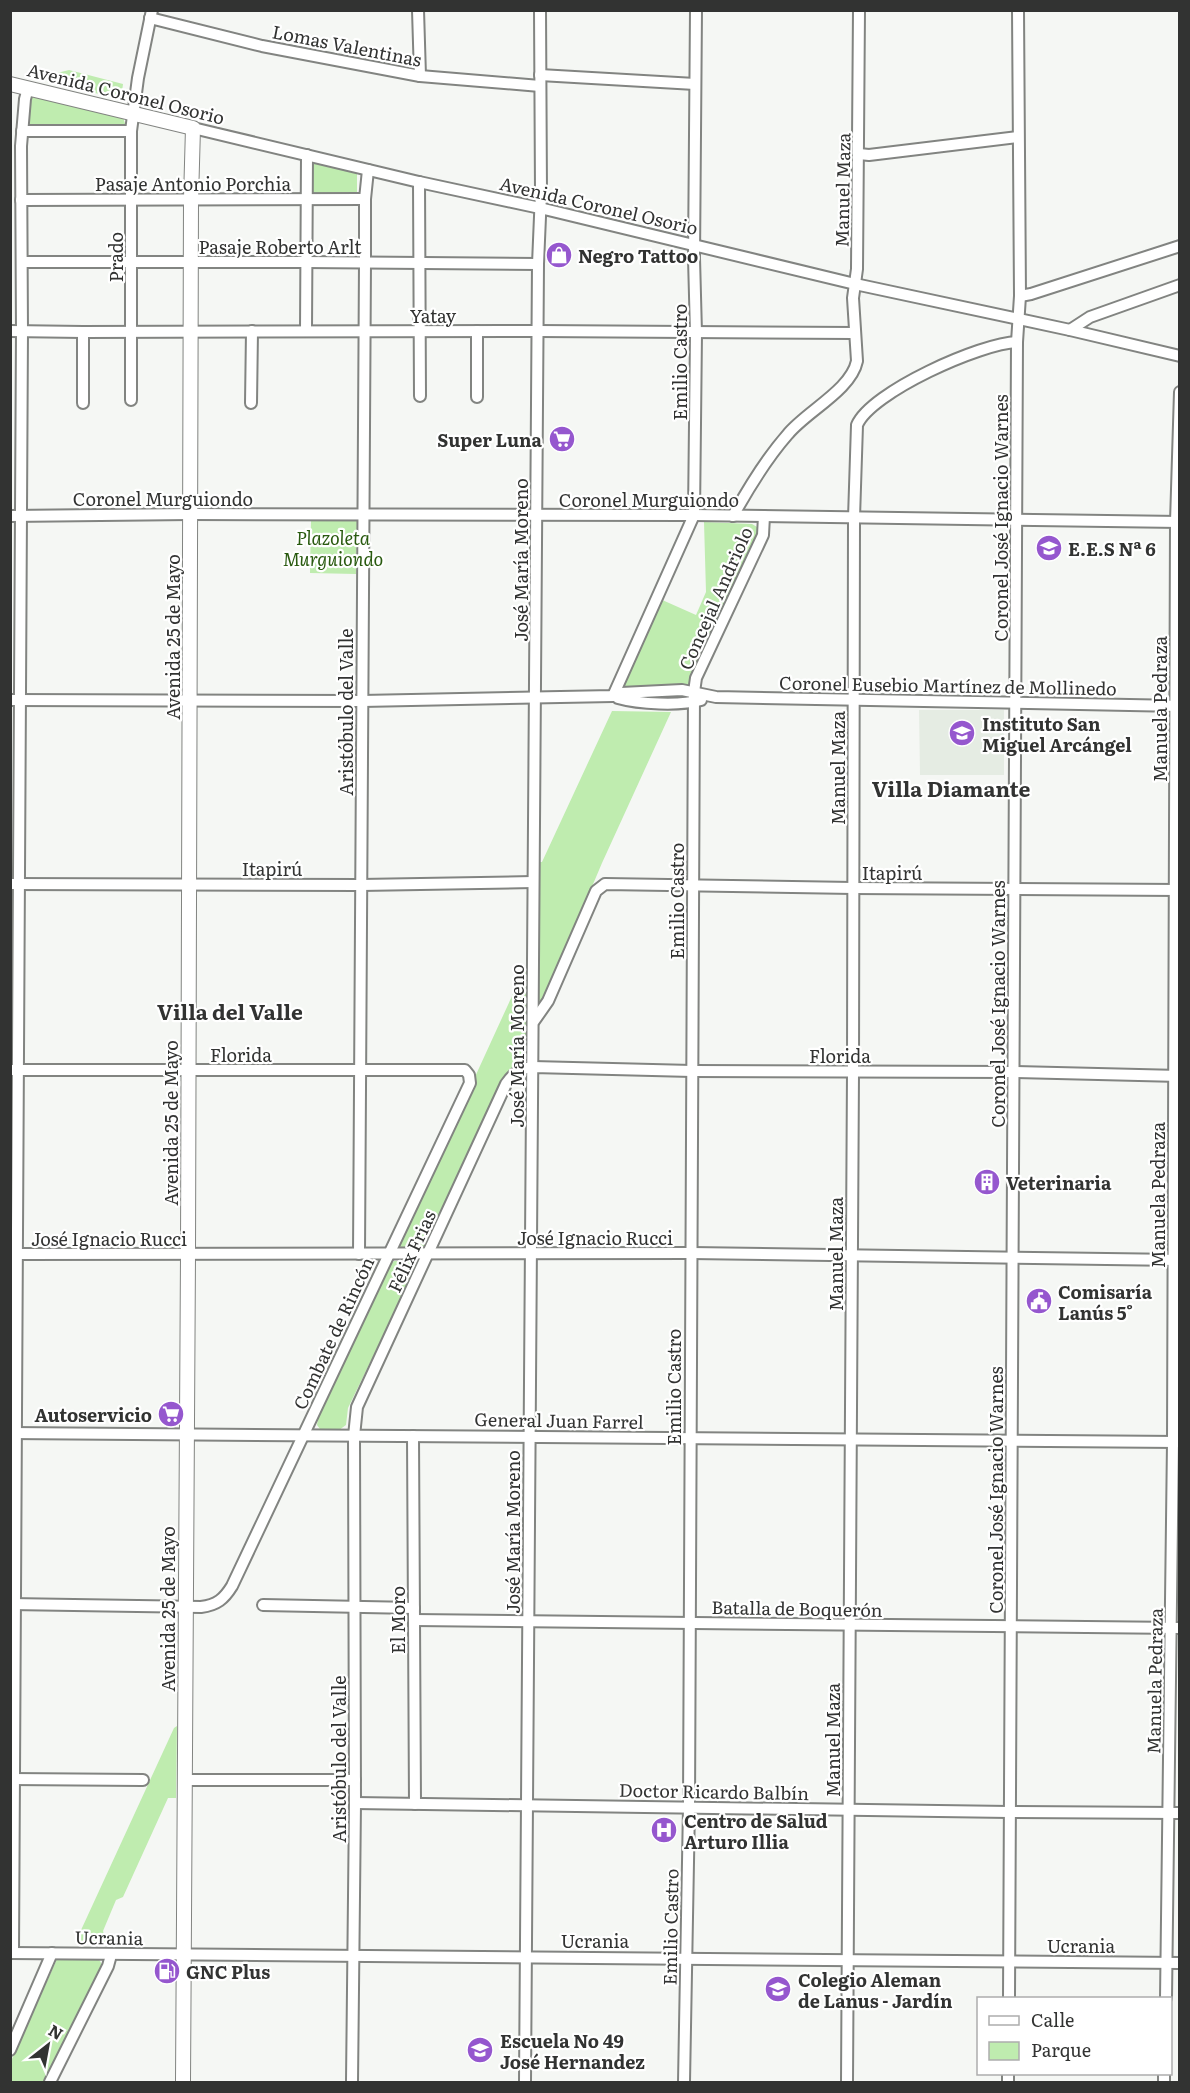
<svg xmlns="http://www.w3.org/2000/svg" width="1190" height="2093" font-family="Literata,serif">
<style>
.built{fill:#e5ece3}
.green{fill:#bfecaf}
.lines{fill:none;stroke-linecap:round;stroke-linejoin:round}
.minor-casing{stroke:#828481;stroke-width:14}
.major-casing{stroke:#828481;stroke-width:16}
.minor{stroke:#fff;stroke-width:10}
.major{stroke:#fff;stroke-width:14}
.labels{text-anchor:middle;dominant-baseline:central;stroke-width:4.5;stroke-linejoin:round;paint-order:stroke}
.street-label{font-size:18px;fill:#323332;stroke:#fff}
.poi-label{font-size:18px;font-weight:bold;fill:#323332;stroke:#fff;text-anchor:start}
.park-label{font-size:18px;font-style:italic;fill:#295a0f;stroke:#fff}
.quarter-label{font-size:21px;font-weight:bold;fill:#323332;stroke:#fff}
</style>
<rect width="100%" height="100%" fill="#f5f7f4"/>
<path class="built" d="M919 710H1004V775H920Z"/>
<g class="green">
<path d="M69 70 123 84 121 99 47 82 49 75Z"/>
<path d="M32 94 123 117 126 127H28Z"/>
<path d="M311 161 357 172V194L311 193Z"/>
<path d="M311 521H357L356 574 310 573Z"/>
<path d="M704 522 752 524 757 527 759 535 689 688 617 689 660 599 696 615 706 592Z"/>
<path d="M612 711 671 712 602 863 544 1000 538 1001V862H542Z"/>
<path d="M523 972H529L528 1057 524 1063 514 1069 427 1244 422 1248H399L398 1245Z"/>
<path d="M394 1261H415L417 1266 348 1408 346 1425 339 1430 320 1429 317 1425 318 1418 390 1265Z"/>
<path d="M177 1726 176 1798H168L123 1897 116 1900 103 1931 107 1943 76 1941 174 1728Z"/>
<path d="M57 1959H97L100 1961 103 1967 47 2082H11V2061Z"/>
</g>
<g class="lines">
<defs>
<g id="minor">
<path d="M418 10 420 76"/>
<path d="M150 18 262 46 420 76 540 86"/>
<path d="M540 75 695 84"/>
<path d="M193 128 419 182 540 208 855 284 1070 330 1180 356"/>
<path d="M22 131H131"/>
<path d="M859 154 869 155 1018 137"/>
<path d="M419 182 420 396"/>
<path d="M21 200 365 199"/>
<path d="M22 262H306L538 264"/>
<path d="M1020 296 1031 294 1180 246"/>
<path d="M1070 330 1090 317 1180 285"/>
<path d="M10 331 83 332 538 331 855 333"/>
<path d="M306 331 307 155"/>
<path d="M477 397V331"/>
<path d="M131 400V131L138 78 152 10"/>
<path d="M83 403V332"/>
<path d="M251 403 252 331"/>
<path d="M10 516 190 514 694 515 1180 522"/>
<path d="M733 516C749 487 766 459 788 434 807 411 851 390 857 361L853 298 857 269 859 10"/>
<path d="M613 696 694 515 696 333 694 258 696 10"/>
<path d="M618 698C639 704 680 706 701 700"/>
<path d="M10 700 362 701 613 696 621 693 682 690 716 697 1180 706"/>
<path d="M10 884 361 885 533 882"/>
<path d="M534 1021 548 1001 596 891 605 884 853 888 1180 890"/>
<path d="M10 1254 691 1253 1179 1260"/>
<path d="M359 1254 365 262V199L368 170"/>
<path d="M10 1433 1179 1442"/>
<path d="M413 1436 415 1804"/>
<path d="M10 1604 201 1607C217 1605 224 1599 232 1586L470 1083 469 1075 465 1070H11"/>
<path d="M263 1605 414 1608"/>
<path d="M414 1620 1180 1628"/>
<path d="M10 1779 143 1780"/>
<path d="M184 1780H355"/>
<path d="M355 1803 1009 1812 1180 1813"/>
<path d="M10 1953 1180 1963"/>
<path d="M13 1953 22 331 21 146 25 99 28 88"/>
<path d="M1009 1998 1017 342 1020 296 1018 10"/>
<path d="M1166 1998 1173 1442 1176 522 1180 392"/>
<path d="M10 2050 52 1953"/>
<path d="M50 2082 108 1966 111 1955"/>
<path d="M352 2082 355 1803 354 1436 357 1407 506 1084C514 1073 520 1068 533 1067L692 1071 1013 1072 1180 1076"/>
<path d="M525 2082 538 264 541 193 540 10"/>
<path d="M684 2082 689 1807 694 692 696 678 763 535 764 516"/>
<path d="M847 2082 853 1072 854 518 857 425C871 392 981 343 1017 342"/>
<path d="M1008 2082V2074"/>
<path d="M1164 2082V2074"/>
</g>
<path id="major" d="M10 84 193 128 191 199 188 1255 183 2082"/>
</defs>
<use href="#minor" class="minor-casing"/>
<use href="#major" class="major-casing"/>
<use href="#minor" class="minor"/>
<use href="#major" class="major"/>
</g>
<defs>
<symbol id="shop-disc" viewBox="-11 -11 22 22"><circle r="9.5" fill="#9557ce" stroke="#fff"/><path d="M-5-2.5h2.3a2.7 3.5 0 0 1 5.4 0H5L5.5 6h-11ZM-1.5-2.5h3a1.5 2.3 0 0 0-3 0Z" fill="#fff"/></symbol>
<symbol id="supermarket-disc" viewBox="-11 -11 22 22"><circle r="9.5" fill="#9557ce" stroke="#fff"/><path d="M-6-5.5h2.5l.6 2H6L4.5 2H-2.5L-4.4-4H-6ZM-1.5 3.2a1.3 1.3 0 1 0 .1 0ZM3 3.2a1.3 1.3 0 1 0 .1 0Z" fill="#fff"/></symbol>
<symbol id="school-disc" viewBox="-11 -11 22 22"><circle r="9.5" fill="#9557ce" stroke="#fff"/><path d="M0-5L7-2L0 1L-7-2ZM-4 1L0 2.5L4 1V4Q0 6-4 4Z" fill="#fff"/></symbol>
<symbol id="building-disc" viewBox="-11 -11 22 22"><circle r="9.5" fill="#9557ce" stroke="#fff"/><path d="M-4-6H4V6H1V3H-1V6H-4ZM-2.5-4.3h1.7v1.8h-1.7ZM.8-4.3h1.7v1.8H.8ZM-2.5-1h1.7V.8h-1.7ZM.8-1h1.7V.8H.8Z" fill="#fff"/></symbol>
<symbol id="civic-disc" viewBox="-11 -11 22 22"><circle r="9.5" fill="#9557ce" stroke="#fff"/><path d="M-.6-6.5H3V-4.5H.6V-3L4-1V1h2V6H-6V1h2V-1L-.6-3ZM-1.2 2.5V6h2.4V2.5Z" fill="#fff"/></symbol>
<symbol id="hospital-disc" viewBox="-11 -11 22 22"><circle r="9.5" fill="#9557ce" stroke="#fff"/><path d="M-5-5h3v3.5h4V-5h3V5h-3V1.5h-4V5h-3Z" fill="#fff"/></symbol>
<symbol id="fuel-disc" viewBox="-11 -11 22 22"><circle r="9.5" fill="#9557ce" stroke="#fff"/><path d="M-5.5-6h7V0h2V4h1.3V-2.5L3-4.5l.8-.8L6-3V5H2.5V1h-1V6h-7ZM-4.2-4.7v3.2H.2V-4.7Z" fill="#fff"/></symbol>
</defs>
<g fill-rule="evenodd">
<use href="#shop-disc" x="544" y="240" width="30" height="30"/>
<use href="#supermarket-disc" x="547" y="424" width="30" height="30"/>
<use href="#school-disc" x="1034" y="533" width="30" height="30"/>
<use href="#school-disc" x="947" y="718" width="30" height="30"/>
<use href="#building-disc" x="972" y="1167" width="30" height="30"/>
<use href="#civic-disc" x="1024" y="1286" width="30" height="30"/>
<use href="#supermarket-disc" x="156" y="1399" width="30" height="30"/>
<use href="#hospital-disc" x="649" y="1815" width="30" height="30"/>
<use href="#fuel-disc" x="152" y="1956" width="30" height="30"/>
<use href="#school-disc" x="763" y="1974" width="30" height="30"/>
<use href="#school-disc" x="465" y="2035" width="30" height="30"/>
</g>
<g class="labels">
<g class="street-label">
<text transform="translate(347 45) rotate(11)">Lomas Valentinas</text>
<text transform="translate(126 93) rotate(14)">Avenida Coronel Osorio</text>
<text x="193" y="183">Pasaje Antonio Porchia</text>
<text transform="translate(842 190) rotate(-89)">Manuel Maza</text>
<text transform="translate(599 205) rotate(13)">Avenida Coronel Osorio</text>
<text x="280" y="246">Pasaje Roberto Arlt</text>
<text transform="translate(115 257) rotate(-90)">Prado</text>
<text x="433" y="315">Yatay</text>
<text transform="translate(679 362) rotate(-90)">Emilio Castro</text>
<text x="163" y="498">Coronel Murguiondo</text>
<text x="649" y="499">Coronel Murguiondo</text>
<text transform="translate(1000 518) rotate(-90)">Coronel José Ignacio Warnes</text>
<text transform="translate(520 560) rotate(-90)">José María Moreno</text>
<text transform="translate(715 598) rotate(-66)">Concejal Andriolo</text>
<text transform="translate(172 637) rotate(-90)">Avenida 25 de Mayo</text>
<text transform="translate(948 685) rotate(1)">Coronel Eusebio Martínez de Mollinedo</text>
<text transform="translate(1159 709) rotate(-90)">Manuela Pedraza</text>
<text transform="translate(345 712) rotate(-90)">Aristóbulo del Valle</text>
<text transform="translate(837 768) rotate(-90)">Manuel Maza</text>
<text x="272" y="868">Itapirú</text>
<text x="892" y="872">Itapirú</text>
<text transform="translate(676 901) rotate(-90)">Emilio Castro</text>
<text transform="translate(997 1004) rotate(-90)">Coronel José Ignacio Warnes</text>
<text transform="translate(516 1046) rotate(-90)">José María Moreno</text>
<text x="241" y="1054">Florida</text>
<text x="840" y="1055">Florida</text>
<text transform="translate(170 1123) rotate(-90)">Avenida 25 de Mayo</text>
<text transform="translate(1157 1195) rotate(-90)">Manuela Pedraza</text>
<text x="595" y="1237">José Ignacio Rucci</text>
<text x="109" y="1238">José Ignacio Rucci</text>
<text transform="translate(411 1251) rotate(-65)">Félix Frias</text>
<text transform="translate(835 1254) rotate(-90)">Manuel Maza</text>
<text transform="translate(333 1333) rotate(-65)">Combate de Rincón</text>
<text transform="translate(673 1387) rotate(-90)">Emilio Castro</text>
<text transform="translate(559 1420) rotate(1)">General Juan Farrel</text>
<text transform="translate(995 1490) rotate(-90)">Coronel José Ignacio Warnes</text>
<text transform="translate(512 1532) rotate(-90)">José María Moreno</text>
<text transform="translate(797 1608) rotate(1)">Batalla de Boquerón</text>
<text transform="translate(167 1609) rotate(-90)">Avenida 25 de Mayo</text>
<text transform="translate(397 1620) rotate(-90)">El Moro</text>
<text transform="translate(1154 1681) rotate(-89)">Manuela Pedraza</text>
<text transform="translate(832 1740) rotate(-90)">Manuel Maza</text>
<text transform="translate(338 1759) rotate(-90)">Aristóbulo del Valle</text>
<text transform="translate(714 1791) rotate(1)">Doctor Ricardo Balbín</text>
<text transform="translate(670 1927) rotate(-89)">Emilio Castro</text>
<text transform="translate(109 1937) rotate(1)">Ucrania</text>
<text x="595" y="1940">Ucrania</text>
<text x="1081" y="1945">Ucrania</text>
</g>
<g class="poi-label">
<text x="578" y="255">Negro Tattoo</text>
<text x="542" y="439" text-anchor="end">Super Luna</text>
<text x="1068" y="548">E.E.S Nª 6</text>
<text x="982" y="723">Instituto San<tspan x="982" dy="21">Miguel Arcángel</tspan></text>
<text x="1006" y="1182">Veterinaria</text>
<text x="1058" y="1291">Comisaría<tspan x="1058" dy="21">Lanús 5°</tspan></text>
<text x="152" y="1414" text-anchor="end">Autoservicio</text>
<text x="684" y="1820">Centro de Salud<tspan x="684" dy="21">Arturo Illia</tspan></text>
<text x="186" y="1971">GNC Plus</text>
<text x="798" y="1979">Colegio Aleman<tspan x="798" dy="21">de Lanus - Jardín</tspan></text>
<text x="500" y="2040">Escuela No 49<tspan x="500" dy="21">José Hernandez</tspan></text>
</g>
<g class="park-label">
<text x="333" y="537">Plazoleta<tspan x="333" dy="21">Murguiondo</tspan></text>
</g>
<g class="quarter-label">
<text x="951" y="787">Villa Diamante</text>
<text x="230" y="1010">Villa del Valle</text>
</g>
</g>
<rect width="1190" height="2093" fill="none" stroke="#323332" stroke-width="24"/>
<rect x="977" y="1997" width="195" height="78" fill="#ffffff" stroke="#adadad" stroke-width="1.5"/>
<rect x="989" y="2016" width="30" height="9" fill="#ffffff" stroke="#adadad" stroke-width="1.5"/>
<text x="1031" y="2027" font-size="18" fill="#323332">Calle</text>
<rect x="989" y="2042" width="30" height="18" fill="#bfecaf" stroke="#adadad" stroke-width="1.5"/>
<text x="1031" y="2057" font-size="18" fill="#323332">Parque</text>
<g transform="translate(48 2045) rotate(31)" stroke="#ffffff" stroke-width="4.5" paint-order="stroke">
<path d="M0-4.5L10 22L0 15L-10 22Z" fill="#323332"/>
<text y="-9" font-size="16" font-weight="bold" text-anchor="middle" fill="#323332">N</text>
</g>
</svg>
